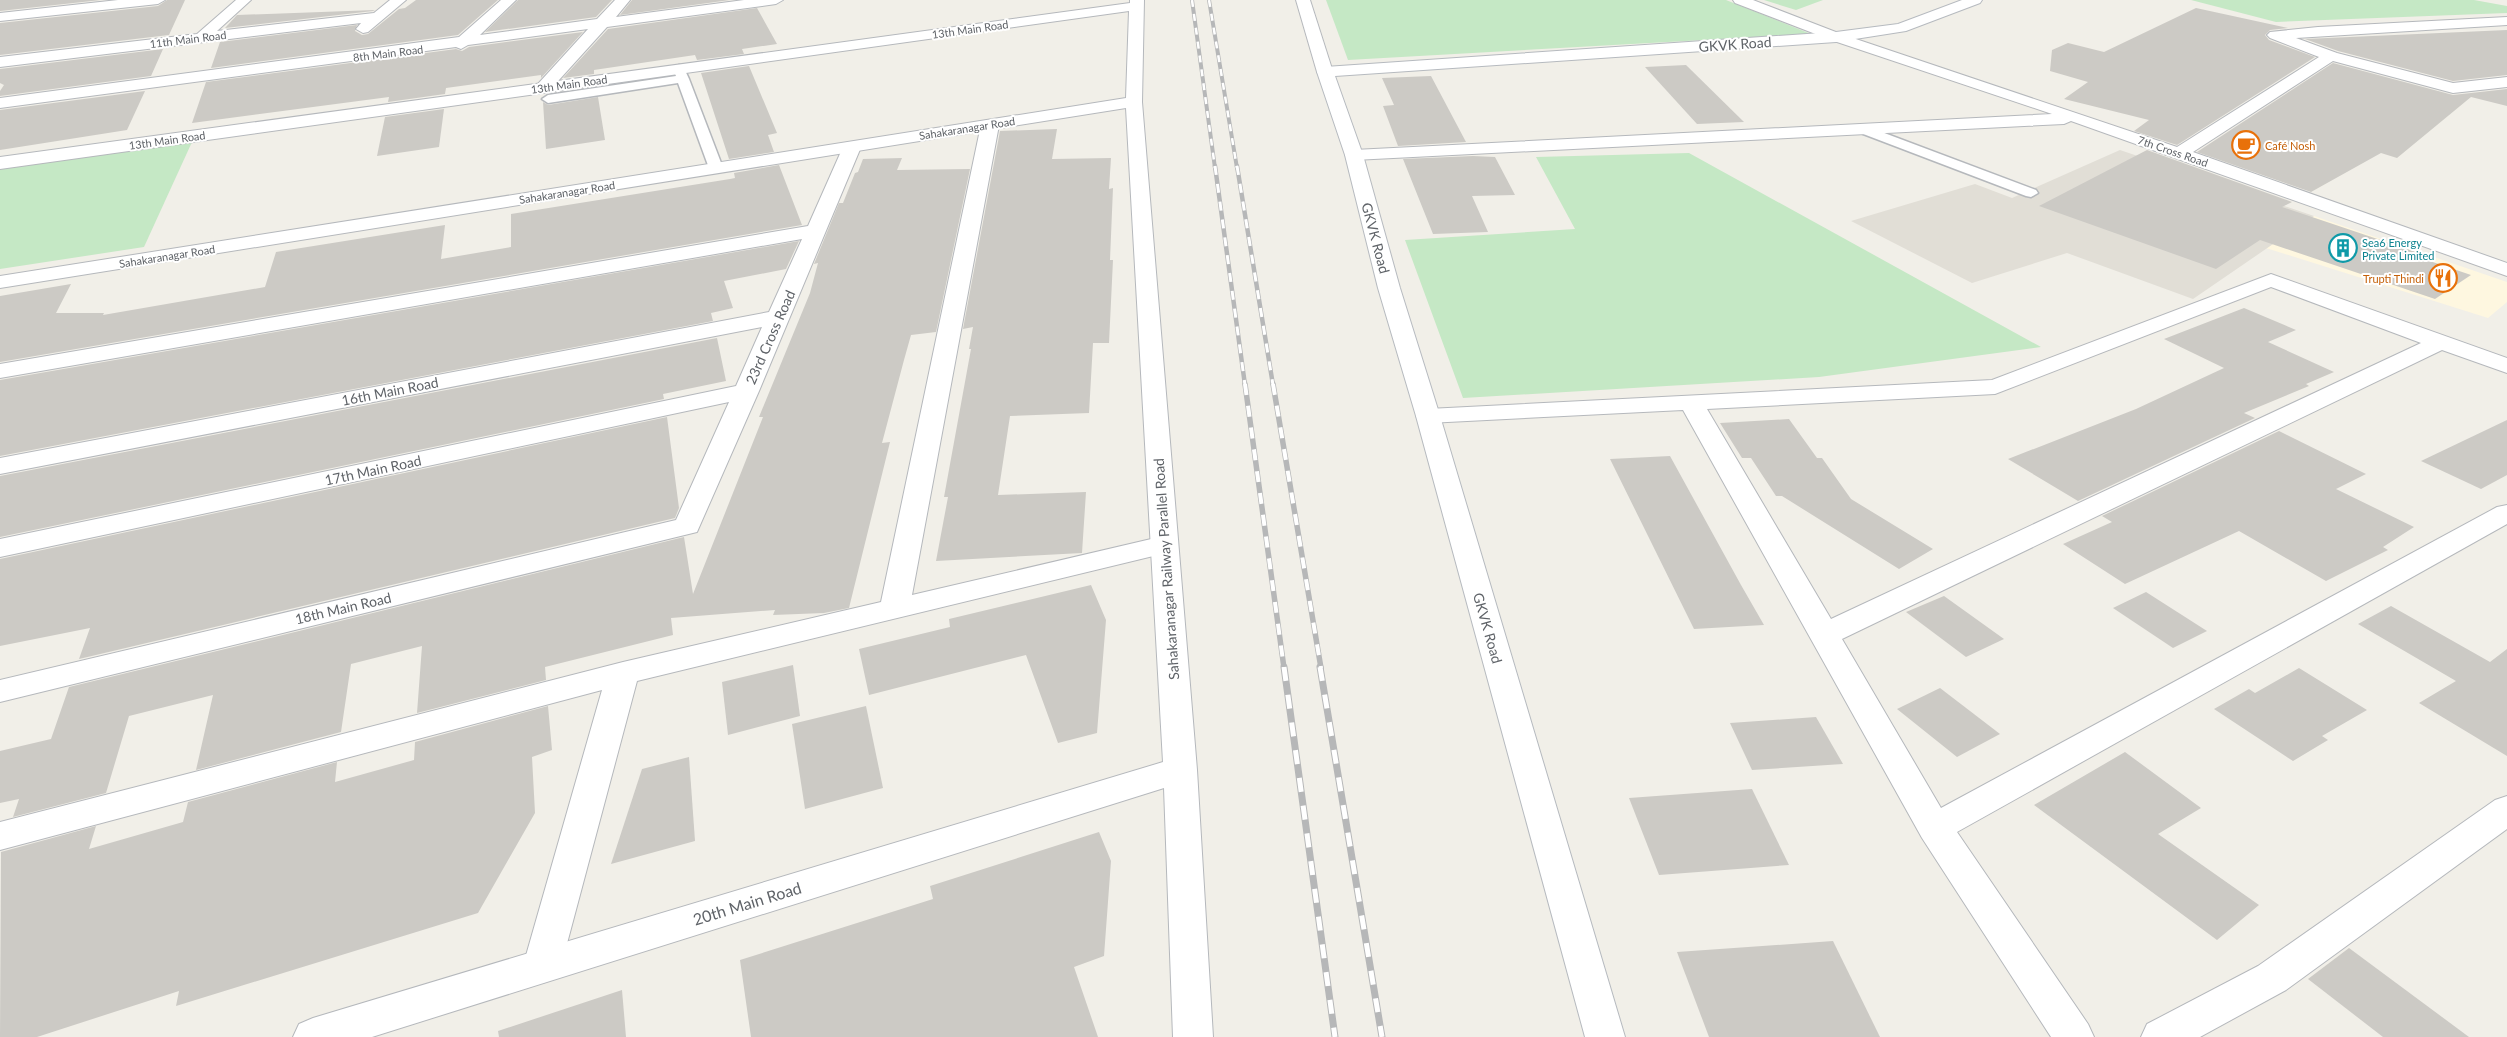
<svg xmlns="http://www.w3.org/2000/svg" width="2507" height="1037" font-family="Lato,sans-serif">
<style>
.commercial{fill:#fef7e0}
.education{fill:#e1ded6}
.green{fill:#c5e8c5}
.building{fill:#cccac5}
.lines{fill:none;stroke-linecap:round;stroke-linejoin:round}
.service-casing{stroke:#b5b8bc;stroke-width:3}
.minor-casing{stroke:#b5b8bc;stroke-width:2}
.tertiary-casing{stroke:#b5b8bc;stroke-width:2}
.secondary-casing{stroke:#b6babf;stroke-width:2}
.service{fill:#fff;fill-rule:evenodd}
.minor{fill:#fff;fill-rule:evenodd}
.tertiary{fill:#fff;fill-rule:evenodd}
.secondary{fill:#fff;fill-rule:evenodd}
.rail-far3-casing{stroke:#b6b7b8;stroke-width:4}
.rail-far2-casing{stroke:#b6b7b8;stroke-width:4.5}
.rail-far1-casing{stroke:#b6b7b8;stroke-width:5.5}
.rail-casing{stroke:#b6b7b8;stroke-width:7}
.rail-far3{stroke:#fff;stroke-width:2.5;stroke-dasharray:7;stroke-linecap:butt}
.rail-far2{stroke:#fff;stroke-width:3;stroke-dasharray:9;stroke-linecap:butt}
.rail-far1{stroke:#fff;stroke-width:4;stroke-dasharray:11;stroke-linecap:butt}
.rail{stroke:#fff;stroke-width:5;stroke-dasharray:14;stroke-linecap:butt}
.labels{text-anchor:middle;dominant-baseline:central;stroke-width:4;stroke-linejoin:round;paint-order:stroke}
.far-street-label{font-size:11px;fill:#5f6368;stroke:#fff}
.far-food-label{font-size:11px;fill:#c56008;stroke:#fff;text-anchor:start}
.far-culture-label{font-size:11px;fill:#0d838f;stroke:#fff;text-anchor:start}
.street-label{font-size:14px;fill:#5f6368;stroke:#fff}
.near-street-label{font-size:16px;fill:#5f6368;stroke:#fff}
</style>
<rect width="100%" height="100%" fill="#f1efe8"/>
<path class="commercial" d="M2314 216 2507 282V302L2488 318 2266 248Z"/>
<path class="education" d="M2120 150 2314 216 2193 299 2067 253 1972 283 1851 221 1975 184 2012 198Z"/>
<g class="green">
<path d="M1326 0H1726L1811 34 1348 60Z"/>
<path d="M1764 0H1823L1796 10Z"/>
<path d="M2191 0H2474L2507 6V13L2276 22Z"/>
<path d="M192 142 144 247 0 269V169Z"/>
<path d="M1689 153 2041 347 1819 377 1463 398 1405 240 1575 229 1536 157Z"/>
</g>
<g class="building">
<path d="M0 0H101L0 11Z"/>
<path d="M167 0H185L169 35 0 55V23L158 6Z"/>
<path d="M416 0H498L458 35 211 68 220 42 357 25 355 31 362 35 368 34 399 9 405 8Z"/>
<path d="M518 0H612L596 17 485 32Z"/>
<path d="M632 0H730L620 15Z"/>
<path d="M757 8 777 44 742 49 744 54 697 60 695 55 594 70V74L563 78 608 29Z"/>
<path d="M2196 8 2288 28 2270 30 2265 35 2269 40 2315 57 2177 145 2134 131 2149 120 2064 99 2088 82 2050 71 2052 50 2068 43 2104 52Z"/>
<path d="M375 10 373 11 225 28 237 15Z"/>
<path d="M2507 30V75L2453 81 2338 51 2305 39Z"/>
<path d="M583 32 541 78V75L446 88 445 94 388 102 389 97 192 123 206 82 456 49 462 51 469 47Z"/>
<path d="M163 49 151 76 0 96V91L4 85 0 83V69Z"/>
<path d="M2333 63 2453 95 2507 89V106L2471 97 2397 158 2381 153 2311 192 2197 152Z"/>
<path d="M1686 65 1744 122 1697 124 1645 67Z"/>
<path d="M749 66 777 133 768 135 774 152 729 159 701 73Z"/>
<path d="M1431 76 1466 142 1398 146 1383 106 1394 105 1382 78Z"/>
<path d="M145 91 127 130 0 150V110Z"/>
<path d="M598 97 605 140 546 149 543 102 548 105Z"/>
<path d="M444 109 439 147 377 156 385 117Z"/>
<path d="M1057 129 1052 159 1111 158 1109 189 1113 188 1110 260H1113L1109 343H1093L1089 413 1010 416 998 495 1086 492 1082 553 936 561 948 497H944L971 349H969L973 327 963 329 1000 131Z"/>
<path d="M2147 150 2292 202 2282 207 2422 254 2418 257 2471 275 2435 299 2260 240 2216 269 2039 206Z"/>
<path d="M1473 156 1495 157 1515 195 1472 196 1488 232 1433 234 1403 159Z"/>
<path d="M902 158 897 170 970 169 936 332 911 335 904 360 882 443 890 442 849 608 824 613 773 615 775 610 671 618 673 635 545 667 546 680 417 713 422 646 351 664 341 732 196 770 213 695 129 716 106 793 13 817 19 799 0 803V751L51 739 69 687 684 537 693 594 763 417H759L810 293 818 263 814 264 839 203H843L855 173 858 172 863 159Z"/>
<path d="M779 165 802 225 0 362V296L71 284 56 313H104L103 315 265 287 276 252 445 225 441 259 511 247V214L730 179 735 178 734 173Z"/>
<path d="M799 241 786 269 724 281 733 308 711 313 713 321 0 456V380Z"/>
<path d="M2244 308 2296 330 2268 342 2334 372 2306 384 2309 386 2244 413 2255 418 2078 501 2008 459 2136 409 2224 368 2164 339Z"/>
<path d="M717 338 726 381 663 394 664 399 0 537V476Z"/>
<path d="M667 417 679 508 675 518 79 659 90 628 0 646V559Z"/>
<path d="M1789 419 1817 458H1822L1851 499 1933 549 1899 569 1782 496H1776L1751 458H1742L1720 423Z"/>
<path d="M2507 420V475L2481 489 2421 461Z"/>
<path d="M2279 431 2366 474 2336 489 2414 527 2383 547 2388 550 2326 581 2239 531 2125 584 2063 544 2112 522 2102 516Z"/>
<path d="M1670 456 1741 585 1764 625 1694 629 1610 459Z"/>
<path d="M1091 585 1106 620 1097 733 1058 743 1026 655 869 695 859 649 950 627 949 619Z"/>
<path d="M2146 592 2207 631 2173 648 2113 608Z"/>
<path d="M1944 596 2004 639 1966 657 1906 612Z"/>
<path d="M2391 606 2490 662 2507 649V756L2419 703 2456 681 2358 624Z"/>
<path d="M793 665 800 716 728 735 722 682Z"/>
<path d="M2299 668 2367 710 2322 736 2328 740 2293 761 2214 709 2249 689 2255 693Z"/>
<path d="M1940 688 2000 734 1957 757 1897 709Z"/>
<path d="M548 706 552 750 532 757 535 813 478 913 176 1006 179 991 37 1037H0L1 852 96 826 89 849 183 822 188 802 337 762 335 782 414 760 415 742Z"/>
<path d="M866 706 883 788 805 809 792 724Z"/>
<path d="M1816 717 1843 764 1752 770 1730 723Z"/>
<path d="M2125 752 2201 808 2158 834 2259 905 2217 940 2034 805Z"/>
<path d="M689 757 695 841 611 864 642 769Z"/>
<path d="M1752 789 1789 865 1659 875 1629 798Z"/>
<path d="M1099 832 1111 861 1104 956 1074 967 1098 1037H751L740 960 933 899 930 886Z"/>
<path d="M1833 941 1880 1037H1709L1677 952Z"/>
<path d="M2349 948 2469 1037H2383L2308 979Z"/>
<path d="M622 990 626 1037H499L498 1031Z"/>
</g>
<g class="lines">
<defs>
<g id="service">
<path d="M679 65 683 66 689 79 723 168 721 171 716 172 709 168 678 83 548 103 542 99 548 95 676 76 673 69Z"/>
<path d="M1863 125 2036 190 2038 193 2031 197 2026 196 1858 132 1856 129 1858 126Z"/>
</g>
<g id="minor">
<path d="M118 0H165L158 4 0 21V13Z"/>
<path d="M236 0H251L217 31 374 13 390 0H406L368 32 363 33 356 29 361 23 0 67V57L197 34Z"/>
<path d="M501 0H516L480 35 597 19 615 0H630L616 17 744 0H783L776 4 607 27 549 91H537L535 88 537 85 588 29 468 45 461 49 456 47 0 108V98L459 37Z"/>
<path d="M1733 0H1753L1841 34 2177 147 2319 57 2270 38 2267 35 2270 32 2318 27 2507 17V25L2296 38 2337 53 2453 83 2507 77V87L2453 93 2333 61 2193 152 2507 263V276L2071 121 2064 124 1354 160 1348 159 1345 155 1348 151 1354 150 2052 114 1831 40 1735 3Z"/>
<path d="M990 120 996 121 999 125 912 595 1164 536 1174 539 1178 545 1174 551 637 681 561 966 556 978 542 983 528 978 523 966 602 690 0 850V822L623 662 881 602 981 125 984 121Z"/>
<path d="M852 142 858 143 861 147 759 391 697 532 0 702V680L676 520 729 402 0 557V539L736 386 762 327 0 474V458L769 312 802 239 0 378V364L808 226 843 147 846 143Z"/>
<path d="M2271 274 2507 358V373L2442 350 1842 639 1941 808 2497 507 2507 505V524L1957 832 2088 1024 2094 1037H2051L1922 838 1683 410 1428 423 1419 421 1416 416 1419 411 1428 409 1992 380ZM2271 287 2421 343 1831 619 1707 409 1995 394Z"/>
<path d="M2507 796V829L2286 990 2200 1037H2141L2147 1024 2258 966 2495 800Z"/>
</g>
<g id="tertiary">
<path d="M1130 0H1144L1142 102 1197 770 1213 1037H1173L1164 788 372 1037H293L299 1024 313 1018 1163 762 1126 108 0 288V276L1126 98 1129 11 0 169V157L1130 3Z"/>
<path d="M1296 0H1310L1333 72 1331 75H1319L1317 72Z"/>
</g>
<path id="secondary" d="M1962 0H1982L1980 3 1906 31 1836 42 1335 76 1363 155 1400 288 1440 416 1625 1037H1585L1416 416 1378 288 1345 155 1317 72 1325 67 1836 32 1898 24Z"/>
</defs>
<use href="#service" class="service-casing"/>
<use href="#minor" class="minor-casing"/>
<use href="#tertiary" class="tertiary-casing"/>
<use href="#secondary" class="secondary-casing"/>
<use href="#service" class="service"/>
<use href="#minor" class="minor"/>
<use href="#tertiary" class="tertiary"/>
<use href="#secondary" class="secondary"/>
<defs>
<g id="rail-far3">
<path d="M1192 0 1215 168"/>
<path d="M1209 0 1237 168"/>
</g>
<g id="rail-far2">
<path d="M1215 166 1245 385"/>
<path d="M1237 166 1273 385"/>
</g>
<g id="rail-far1">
<path d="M1245 384 1284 668"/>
<path d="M1273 384 1321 668"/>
</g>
<g id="rail">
<path d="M1284 667 1335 1037"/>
<path d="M1320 667 1382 1037"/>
</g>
</defs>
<use href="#rail-far3" class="rail-far3-casing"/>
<use href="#rail-far2" class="rail-far2-casing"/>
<use href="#rail-far1" class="rail-far1-casing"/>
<use href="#rail" class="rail-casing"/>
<use href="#rail-far3" class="rail-far3"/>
<use href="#rail-far2" class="rail-far2"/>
<use href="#rail-far1" class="rail-far1"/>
<use href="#rail" class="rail"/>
</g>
<defs>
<symbol id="cafe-ring" viewBox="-11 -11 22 22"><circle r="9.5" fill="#fff" stroke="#e8710a" stroke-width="1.5"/><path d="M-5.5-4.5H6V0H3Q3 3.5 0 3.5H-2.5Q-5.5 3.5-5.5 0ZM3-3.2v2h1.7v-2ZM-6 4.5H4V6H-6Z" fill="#e8710a"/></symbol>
<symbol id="building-ring" viewBox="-11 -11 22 22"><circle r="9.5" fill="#fff" stroke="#0f9aa8" stroke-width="1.5"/><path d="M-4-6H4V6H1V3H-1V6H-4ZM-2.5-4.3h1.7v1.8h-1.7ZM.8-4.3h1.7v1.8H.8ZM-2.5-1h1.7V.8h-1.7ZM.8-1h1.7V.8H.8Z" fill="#0f9aa8"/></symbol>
<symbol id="restaurant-ring" viewBox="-11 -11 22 22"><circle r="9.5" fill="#fff" stroke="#e8710a" stroke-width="1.5"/><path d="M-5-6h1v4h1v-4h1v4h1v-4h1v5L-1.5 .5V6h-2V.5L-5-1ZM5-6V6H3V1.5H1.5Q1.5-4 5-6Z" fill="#e8710a"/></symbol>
</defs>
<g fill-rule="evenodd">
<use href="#cafe-ring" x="2230" y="129" width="32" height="32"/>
<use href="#building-ring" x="2327" y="232" width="32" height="32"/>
<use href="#restaurant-ring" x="2427" y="262" width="32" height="32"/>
</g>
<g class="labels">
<g class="far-street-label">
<text transform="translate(970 29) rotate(-8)">13th Main Road</text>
<text transform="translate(188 39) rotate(-7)">11th Main Road</text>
<text transform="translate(388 53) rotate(-7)">8th Main Road</text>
<text transform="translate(569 84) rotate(-8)">13th Main Road</text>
<text transform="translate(967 128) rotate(-9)">Sahakaranagar Road</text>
<text transform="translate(167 140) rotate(-8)">13th Main Road</text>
<text transform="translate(2173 151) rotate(19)">7th Cross Road</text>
<text transform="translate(567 192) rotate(-9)">Sahakaranagar Road</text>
<text transform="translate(167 256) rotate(-9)">Sahakaranagar Road</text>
</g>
<g class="far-food-label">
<text x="2265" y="145">Café Nosh</text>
<text x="2424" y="278" text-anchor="end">Trupti Thindi</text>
</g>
<g class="far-culture-label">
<text x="2362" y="242">Sea6 Energy<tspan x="2362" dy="13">Private Limited</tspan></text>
</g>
<g class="street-label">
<text transform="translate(1735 44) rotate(-4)">GKVK Road</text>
<text transform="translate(1376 238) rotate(75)">GKVK Road</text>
<text transform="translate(770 337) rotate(-66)">23rd Cross Road</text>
<text transform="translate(390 391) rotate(-11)">16th Main Road</text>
<text transform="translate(373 470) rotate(-12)">17th Main Road</text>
<text transform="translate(1166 569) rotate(-94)">Sahakaranagar Railway Parallel Road</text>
<text transform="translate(343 608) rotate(-13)">18th Main Road</text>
<text transform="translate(1488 628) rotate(74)">GKVK Road</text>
</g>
<g class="near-street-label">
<text transform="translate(747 903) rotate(-17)">20th Main Road</text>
</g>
</g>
</svg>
